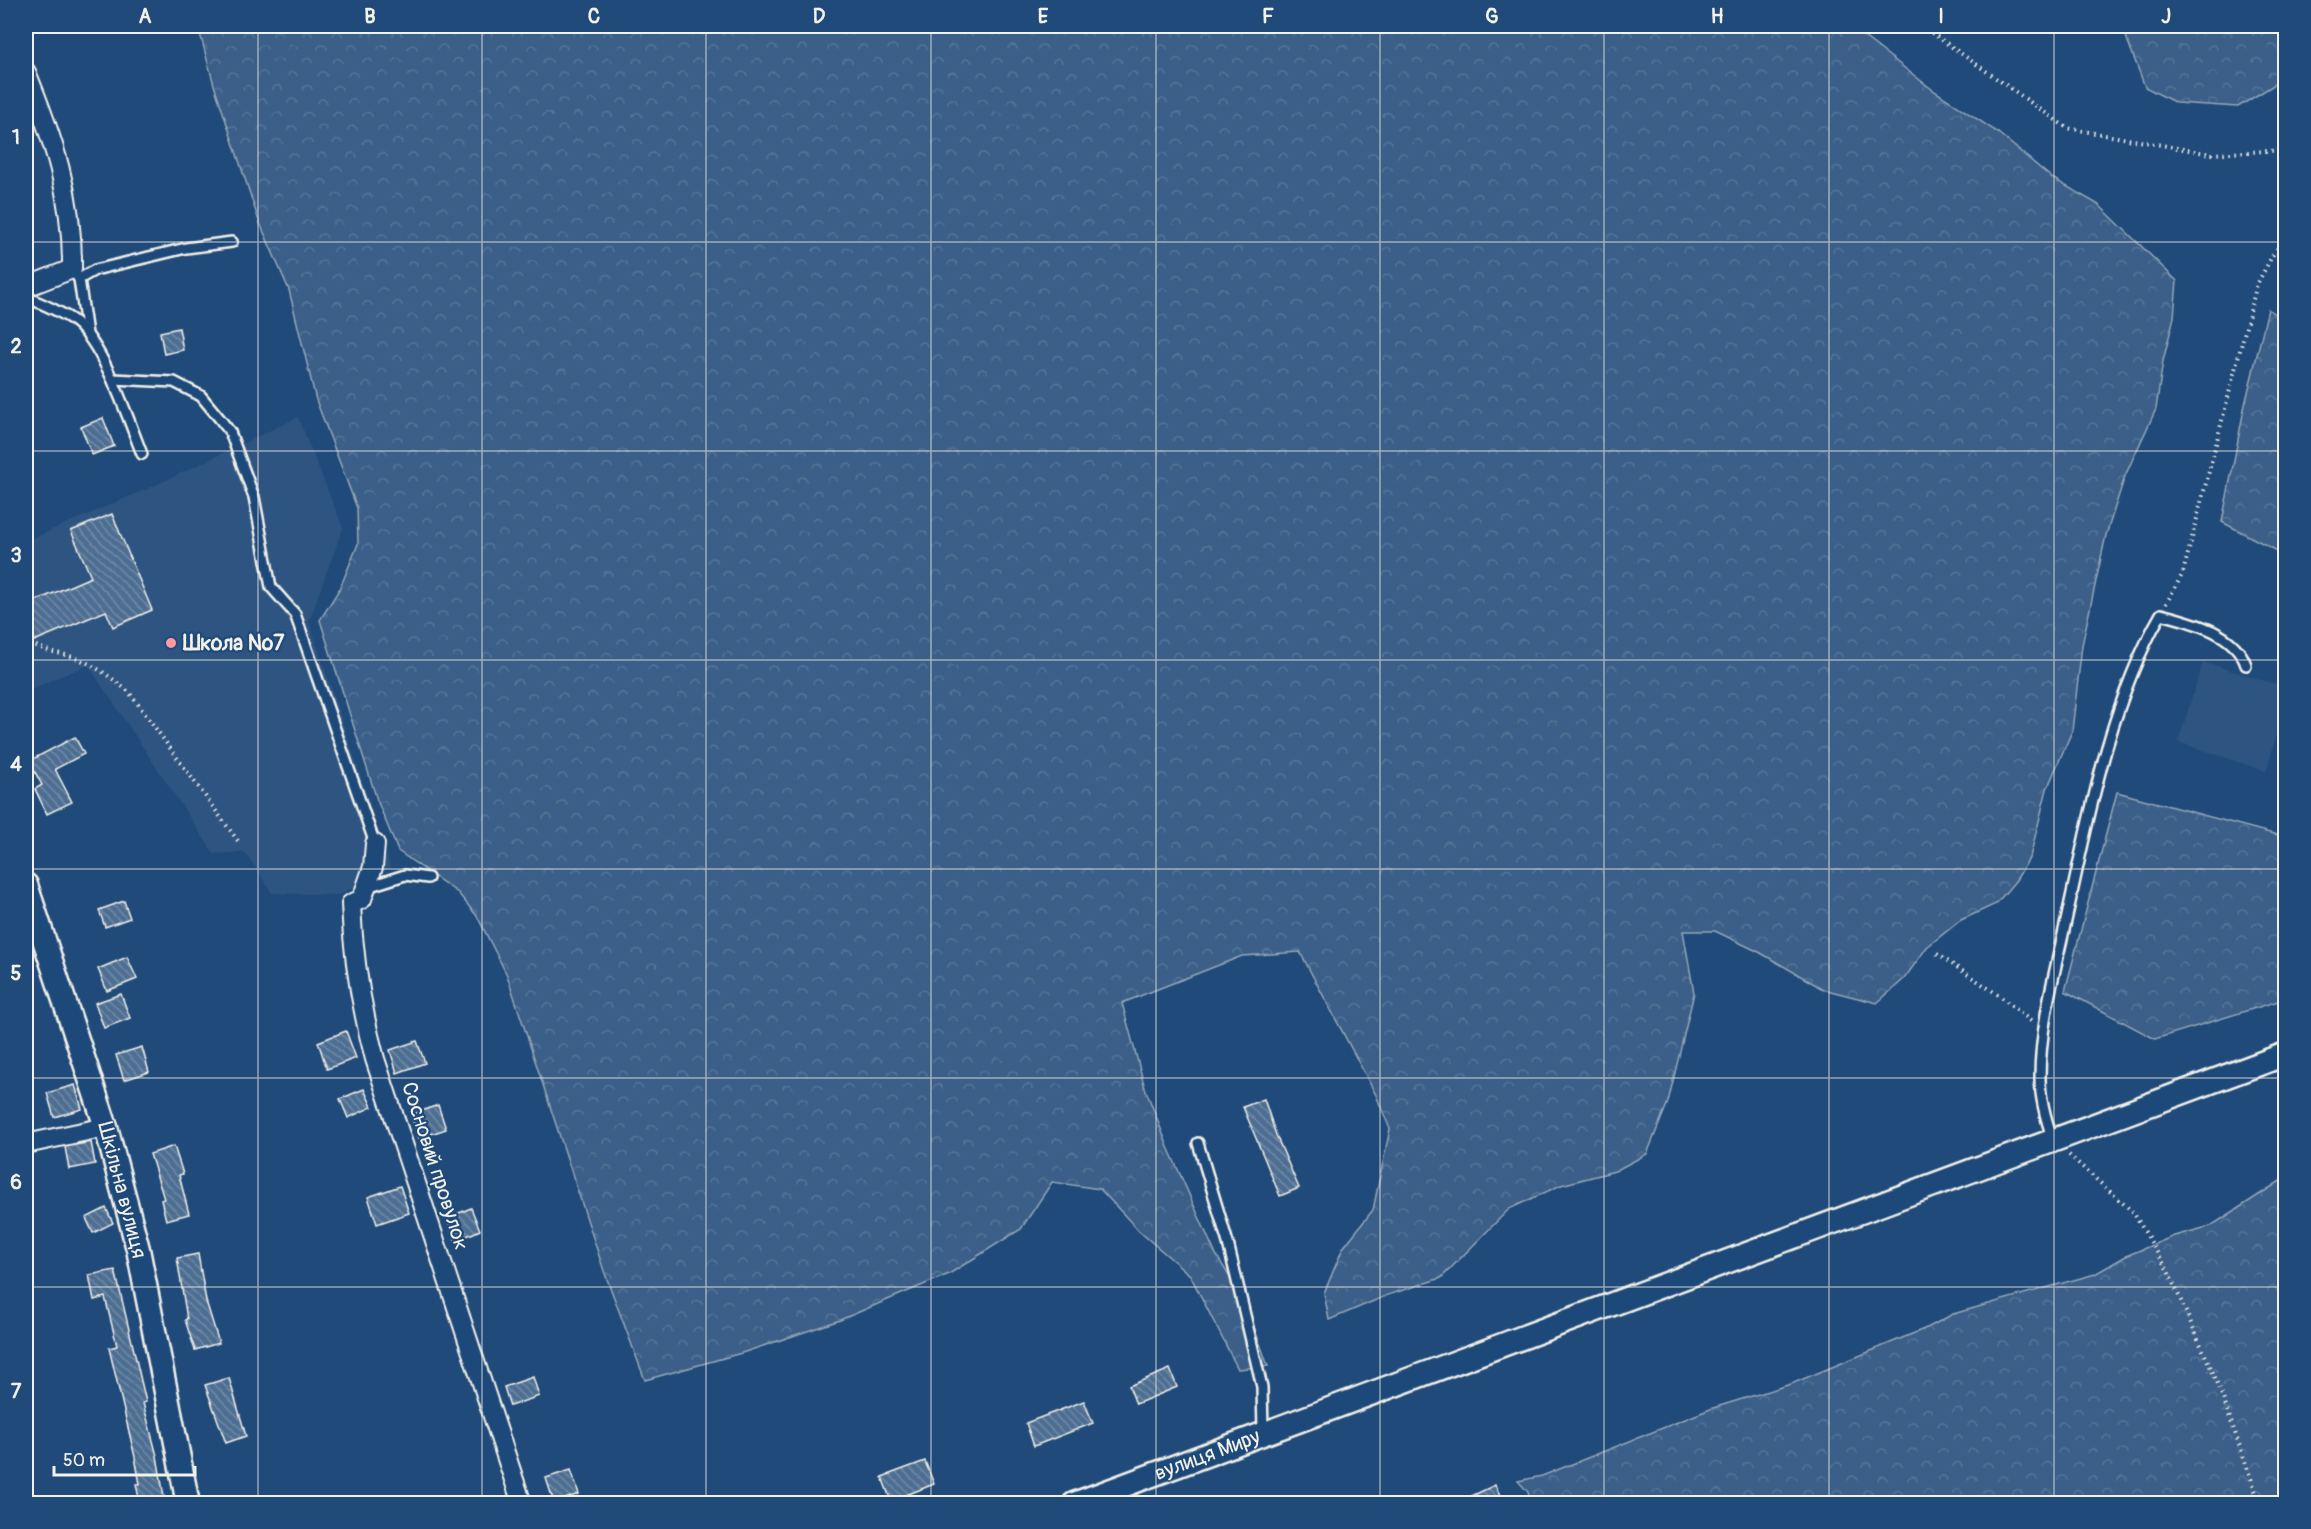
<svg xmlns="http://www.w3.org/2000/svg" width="2311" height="1529" font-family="Pangolin,sans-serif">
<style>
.built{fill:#2d5581}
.forest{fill:url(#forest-crowns);stroke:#97a8b8;stroke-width:1.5}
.building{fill:url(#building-back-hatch);stroke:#f4f1e8;stroke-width:1.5}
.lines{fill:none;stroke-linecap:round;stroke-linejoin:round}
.service-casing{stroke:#f4f1e8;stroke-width:14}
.minor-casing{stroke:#f4f1e8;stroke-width:22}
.tertiary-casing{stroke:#f4f1e8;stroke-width:27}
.path{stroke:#f4f1e8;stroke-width:4;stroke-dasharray:1.5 4.5;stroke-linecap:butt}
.service{stroke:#1f4a7a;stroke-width:9}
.minor{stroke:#1f4a7a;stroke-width:18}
.tertiary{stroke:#1f4a7a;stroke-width:22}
.grid{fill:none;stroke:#f4f1e8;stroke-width:1.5;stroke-opacity:0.55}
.poi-dot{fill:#ff9aa2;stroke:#1f4a7a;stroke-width:2}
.labels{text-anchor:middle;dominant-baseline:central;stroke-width:4.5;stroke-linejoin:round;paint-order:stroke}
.poi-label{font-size:21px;font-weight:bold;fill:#f4f1e8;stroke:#1f4a7a;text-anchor:start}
.street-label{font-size:21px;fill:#f4f1e8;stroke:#1f4a7a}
.neatline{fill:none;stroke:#f4f1e8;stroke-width:2}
.grid-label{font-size:20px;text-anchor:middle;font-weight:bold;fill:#f4f1e8}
</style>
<defs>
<pattern id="forest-crowns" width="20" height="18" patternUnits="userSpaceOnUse" patternTransform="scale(1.5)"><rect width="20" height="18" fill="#3a5f88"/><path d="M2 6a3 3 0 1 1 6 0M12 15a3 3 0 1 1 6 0" fill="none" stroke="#577699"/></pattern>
<pattern id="building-back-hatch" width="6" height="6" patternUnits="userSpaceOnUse" patternTransform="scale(1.5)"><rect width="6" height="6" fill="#4d6e92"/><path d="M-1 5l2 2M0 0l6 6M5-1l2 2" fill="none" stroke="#708aa6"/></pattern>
</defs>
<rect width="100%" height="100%" fill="#1f4a7a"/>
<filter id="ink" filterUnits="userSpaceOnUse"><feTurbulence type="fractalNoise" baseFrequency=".0167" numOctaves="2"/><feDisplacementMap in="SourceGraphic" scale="12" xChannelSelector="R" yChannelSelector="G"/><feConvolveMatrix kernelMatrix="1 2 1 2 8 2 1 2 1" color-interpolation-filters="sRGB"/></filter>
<g filter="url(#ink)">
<g class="built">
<path d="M298 417 343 528 309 621 391 868 339 895 272 893 245 852 214 854 88 665 26 691V541L156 485Z"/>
<path d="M2203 662 2285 687V707L2266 771 2178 742Z"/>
</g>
<g class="forest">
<path d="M198 26H1850L1933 90 1997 132 2052 178 2099 205 2177 281 2174 317 2163 361 2156 409 2125 476 2106 535 2082 645 2072 731 2047 789 2030 857 2016 880 1996 904 1961 920 1927 947 1904 979 1877 1003 1823 989 1759 952 1715 931H1683L1694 993 1668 1102 1647 1154 1615 1171 1561 1185 1509 1209 1441 1278 1388 1295 1329 1320 1324 1293 1343 1248 1373 1210 1390 1129 1376 1095 1300 952 1242 956 1122 1003 1145 1088 1168 1147 1215 1253 1245 1302 1268 1366 1238 1369 1190 1275 1140 1232 1100 1189 1052 1182 1021 1229 949 1274 840 1320 745 1352 645 1380 604 1271 507 975 477 916 458 893 398 851 377 800 320 620 340 588 358 544 357 508 316 400 289 290 259 221 214 85Z"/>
<path d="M2122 26H2285V78L2238 107 2176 103 2145 87Z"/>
<path d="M2268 309 2285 322V555L2222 522 2244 409Z"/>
<path d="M2117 792 2285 837V999L2155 1039 2065 991Z"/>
<path d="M2285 1178V1503L1531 1504 1528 1492 1518 1481 1542 1476 1713 1408 1791 1384 1929 1327 1953 1314 2095 1274 2126 1256 2174 1236 2211 1226Z"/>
</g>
<g class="building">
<path d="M179 328 183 350 164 354 160 332Z"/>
<path d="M103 418 114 446 92 455 81 427Z"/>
<path d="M112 514 152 610 113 627 106 611 34 641 26 621V605L91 577 71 531Z"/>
<path d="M75 737 84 754 55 769 72 802 47 814 35 789 42 785 29 761Z"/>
<path d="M124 901 130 918 105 927 99 910Z"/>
<path d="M127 957 137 979 107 991 98 969Z"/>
<path d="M121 994 130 1018 104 1028 95 1003Z"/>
<path d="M346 1031 356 1058 327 1069 318 1042Z"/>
<path d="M417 1041 425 1063 397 1073 390 1050Z"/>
<path d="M142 1047 149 1072 124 1080 116 1055Z"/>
<path d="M75 1085 82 1109 54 1117 47 1093Z"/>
<path d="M364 1089 372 1107 348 1118 340 1099Z"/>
<path d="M1264 1099 1276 1135 1299 1188 1280 1196 1243 1107Z"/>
<path d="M438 1105 446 1129 419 1138 411 1115Z"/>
<path d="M91 1142 95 1164 69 1169 65 1147Z"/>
<path d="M174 1146 183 1174 179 1175 189 1214 166 1220 161 1200 164 1199 150 1154Z"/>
<path d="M400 1186 409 1213 377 1224 368 1197Z"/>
<path d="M106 1208 113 1223 93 1233 86 1218Z"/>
<path d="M471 1208 480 1230 456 1241 447 1218Z"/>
<path d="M198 1254 206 1301 219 1343 195 1350 185 1320 187 1319 177 1258Z"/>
<path d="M115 1270 146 1402 143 1403 157 1456 165 1503H140L136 1484H140L135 1457 109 1348 117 1346 105 1297 94 1300 89 1275Z"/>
<path d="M1170 1369 1177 1387 1136 1404 1129 1386Z"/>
<path d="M533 1377 539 1396 510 1406 504 1387Z"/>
<path d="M229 1378 246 1436 226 1443 205 1385Z"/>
<path d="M1084 1401 1093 1423 1034 1446 1026 1423Z"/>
<path d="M925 1461 934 1484 891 1501 882 1477Z"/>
<path d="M571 1470 579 1494 554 1503 546 1478Z"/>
<path d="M1495 1485 1504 1503H1457Z"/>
</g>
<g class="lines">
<defs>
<g id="service">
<path d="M75 274 79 279 87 334"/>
<path d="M79 279 95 270 186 248 232 242"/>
<path d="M26 297C42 304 61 311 75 322 104 345 128 419 142 454"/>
<path d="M113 379 174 382 201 396 220 419 230 432 254 497 271 587 295 614 375 844"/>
<path d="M367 887 405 875 428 878"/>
<path d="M2053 1140C2046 1120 2040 1100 2040 1078 2040 1025 2055 972 2066 921 2088 821 2109 704 2161 614 2191 622 2235 632 2246 665"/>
<path d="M1198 1143 1228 1243 1262 1387 1263 1432"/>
</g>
<g id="minor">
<path d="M26 72C53 138 73 196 72 269L26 287"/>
<path d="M375 844 373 867 362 899 351 904C353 958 361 1007 375 1059L522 1504"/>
<path d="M26 1144 106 1127"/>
</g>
<g id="tertiary">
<path id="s1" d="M26 885 106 1127 138 1249 188 1504"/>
<path id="s2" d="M1074 1504 2286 1054"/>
</g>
</defs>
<use href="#service" class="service-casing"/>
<use href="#minor" class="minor-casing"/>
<use href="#tertiary" class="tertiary-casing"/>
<g class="path">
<path d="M1922 26 2067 128 2211 154 2286 150"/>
<path d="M2286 240 2275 251 2286 259"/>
<path d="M2166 604 2183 573 2257 284 2275 251"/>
<path d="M26 639C40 651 56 652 73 657 94 664 112 678 129 692L238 841"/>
<path d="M1937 954 2000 996 2032 1022"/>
<path d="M2069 1155 2133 1212 2167 1269 2218 1384 2260 1504"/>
</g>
<use href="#service" class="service"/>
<use href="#minor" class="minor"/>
<use href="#tertiary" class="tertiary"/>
</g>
</g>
<path class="grid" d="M258 26V1504M482 26V1504M706 26V1504M931 26V1504M1156 26V1504M1380 26V1504M1604 26V1504M1829 26V1504M2054 26V1504M26 242H2286M26 451H2286M26 660H2286M26 869H2286M26 1078H2286M26 1287H2286"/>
<circle class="poi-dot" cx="171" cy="643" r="6"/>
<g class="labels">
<g class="poi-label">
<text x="183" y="643">Школа №7</text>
</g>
<g class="street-label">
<text transform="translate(435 1166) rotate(72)">Сосновий провулок</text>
<text stroke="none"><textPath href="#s1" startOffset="320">Шкільна вулиця</textPath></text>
<text stroke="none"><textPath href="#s2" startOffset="142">вулиця Миру</textPath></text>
</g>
</g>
<rect width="2311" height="1529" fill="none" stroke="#1f4a7a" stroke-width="66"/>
<path d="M54 1466v9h141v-9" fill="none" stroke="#f4f1e8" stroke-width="3"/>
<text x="63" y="1466" font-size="18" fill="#f4f1e8" stroke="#1f4a7a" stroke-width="4.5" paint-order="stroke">50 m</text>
<rect x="33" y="33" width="2245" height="1463" class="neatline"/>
<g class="grid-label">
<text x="145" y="23">A</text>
<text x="370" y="23">B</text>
<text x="594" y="23">C</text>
<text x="819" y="23">D</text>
<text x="1043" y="23">E</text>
<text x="1268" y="23">F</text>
<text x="1492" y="23">G</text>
<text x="1717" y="23">H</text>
<text x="1941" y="23">I</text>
<text x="2166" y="23">J</text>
<text x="16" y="144">1</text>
<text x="16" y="353">2</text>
<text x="16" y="562">3</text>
<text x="16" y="771">4</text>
<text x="16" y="980">5</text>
<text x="16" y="1189">6</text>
<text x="16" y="1398">7</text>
</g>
</svg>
